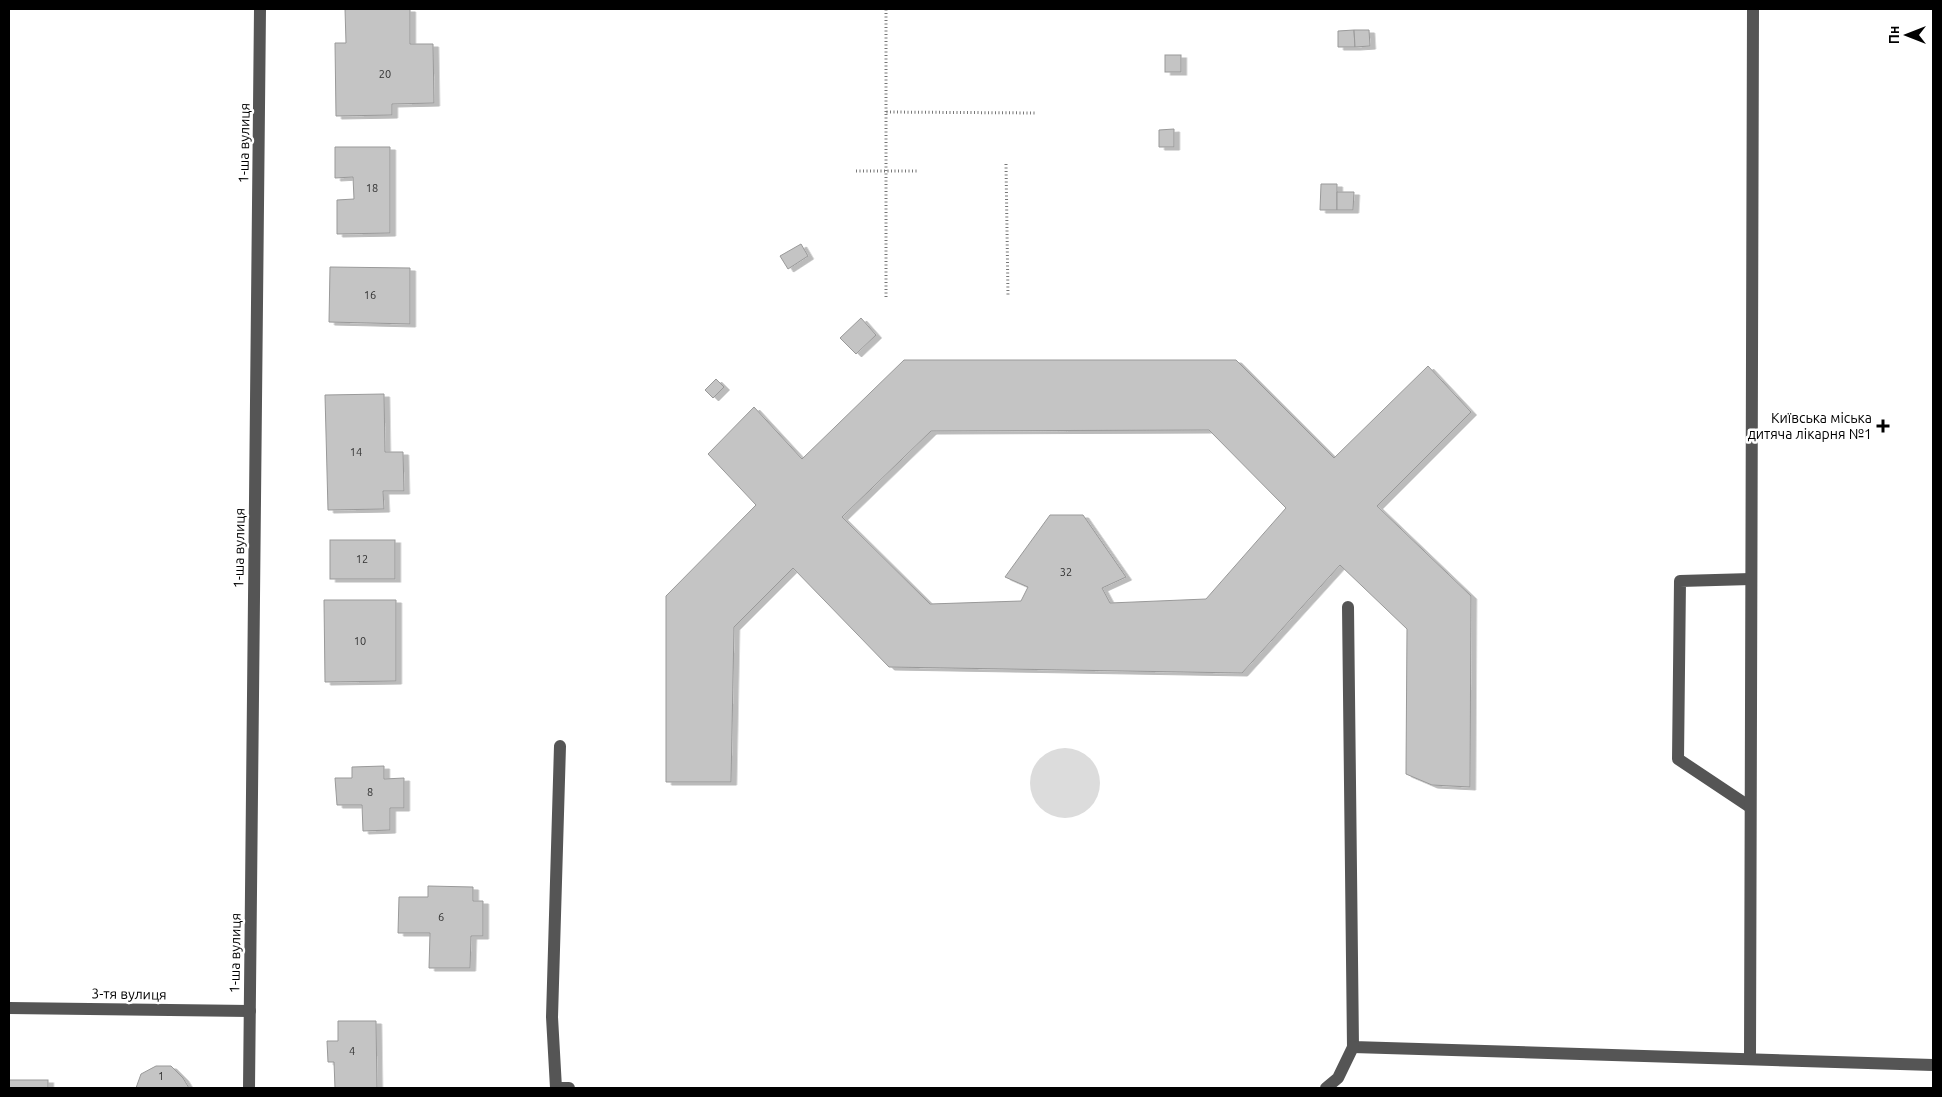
<svg xmlns="http://www.w3.org/2000/svg" width="1942" height="1097" font-family="Ubuntu,sans-serif">
<style>
.green{fill:#dcdcdc}
.building{fill:#c4c4c4;stroke:#999;fill-rule:evenodd;filter:url(#shadow)}
.lines{fill:none;stroke-linecap:round;stroke-linejoin:round}
.path{stroke:#777;stroke-width:3;stroke-dasharray:1 2.5;stroke-linecap:butt}
.minor{stroke:#555;stroke-width:12}
.poi-dot{fill:#000;stroke:#fff;stroke-width:2}
.labels{text-anchor:middle;dominant-baseline:central;stroke-width:5;stroke-linejoin:round;paint-order:stroke}
.number-label{font-size:11px;fill:#313131}
.street-label{font-size:14px;fill:#000;stroke:#fff}
.poi-label{font-size:14px;fill:#000;stroke:#fff;text-anchor:end}
</style>
<defs>
<filter id="shadow"><feDropShadow dx="5.5" dy="3" stdDeviation="0" flood-color="#0004"/></filter>
</defs>
<rect width="100%" height="100%" fill="#fff"/>
<circle class="green" cx="1065" cy="783" r="35"/>
<g class="building">
<path d="M345 9H410V44H433L434 103 392 104V115L336 116 335 43H346Z"/>
<path d="M1354 30 1355 47H1338V31Z"/>
<path d="M1354 30H1369L1370 46 1355 47Z"/>
<rect x="1165" y="55" width="16" height="17"/>
<path d="M1174 129V147H1159V130Z"/>
<path d="M335 147H390V233L337 234V200L354 199 353 177 335 178Z"/>
<path d="M1321 184H1337V210H1320Z"/>
<path d="M1337 192H1354L1353 210H1337Z"/>
<path d="M801 244 808 256 788 269 780 256Z"/>
<path d="M330 267 410 268V324L329 322Z"/>
<path d="M861 318 876 335 856 354 840 338Z"/>
<path d="M904 360H1236L1334 458 1428 366 1471 412 1377 506 1471 596 1470 787 1432 785 1406 774 1407 629 1340 565 1242 673 889 667 793 568 734 627 731 782H666V596L756 505 708 454 754 407 802 459ZM1209 430 1286 508 1206 599 1110 603 1102 588 1126 577 1083 515H1050L1005 577 1028 587 1021 601 930 604 842 517 931 431Z"/>
<path d="M716 379 724 387 713 398 705 390Z"/>
<path d="M384 394 385 452H403L404 491H383L384 509 328 510 325 395Z"/>
<rect x="330" y="540" width="65" height="39"/>
<path d="M324 600H396V681L325 682Z"/>
<path d="M384 766V779L404 778V808H390V830L363 831 362 805H337L335 778H352V767Z"/>
<path d="M428 886 473 887V901H483V936H471L470 968H429L430 933H398L399 897H428Z"/>
<path d="M338 1021H376L377 1088H335L334 1062H328L327 1041H338Z"/>
<path d="M156 1066H171L183 1078 189 1088H136L141 1074Z"/>
<rect x="9" y="1080" width="39" height="8"/>
</g>
<g class="lines">
<g class="path">
<path d="M886 112V9"/>
<path d="M1006 164 1008 296"/>
<path d="M856 171H918"/>
<path d="M886 297V112L1036 113"/>
</g>
<g class="minor">
<path d="M1348 607 1353 1047 1933 1065"/>
<path d="M560 746 552 1017 556 1088H569"/>
<path d="M1750 807 1678 759 1680 581 1751 579"/>
<path d="M9 1008 250 1011"/>
<path d="M1750 1058 1753 9"/>
<path d="M249 1088 260 9"/>
<path d="M1326 1088 1338 1078 1353 1047"/>
</g>
</g>
<path class="poi-dot" d="M1880.5 418.5h5v5h5v5h-5v5h-5v-5h-5v-5h5z"/>
<g class="labels">
<g class="number-label">
<text x="385" y="74">20</text>
<text x="372" y="188">18</text>
<text x="370" y="295">16</text>
<text x="356" y="452">14</text>
<text x="362" y="559">12</text>
<text x="1066" y="572">32</text>
<text x="360" y="641">10</text>
<text x="370" y="792">8</text>
<text x="441" y="917">6</text>
<text x="352" y="1051">4</text>
<text x="161" y="1076">1</text>
</g>
<g class="street-label">
<text transform="translate(244 143) rotate(-89)">1-ша вулиця</text>
<text transform="translate(239 548) rotate(-89)">1-ша вулиця</text>
<text transform="translate(235 953) rotate(-89)">1-ша вулиця</text>
<text transform="translate(129 994) rotate(1)">3-тя вулиця</text>
</g>
<g class="poi-label">
<text x="1872" y="418">Київська міська<tspan x="1872" dy="16">дитяча лікарня №1</tspan></text>
</g>
</g>
<rect width="1942" height="1097" fill="none" stroke="#000000" stroke-width="20"/>
<g transform="translate(1907 35) rotate(270)" stroke="#ffffff" stroke-width="4" paint-order="stroke">
<path d="M0-4L9 19L0 12L-9 19Z" fill="#000000"/>
<text y="-8" font-size="14" font-weight="bold" text-anchor="middle" fill="#000000">Пн</text>
</g>
</svg>
